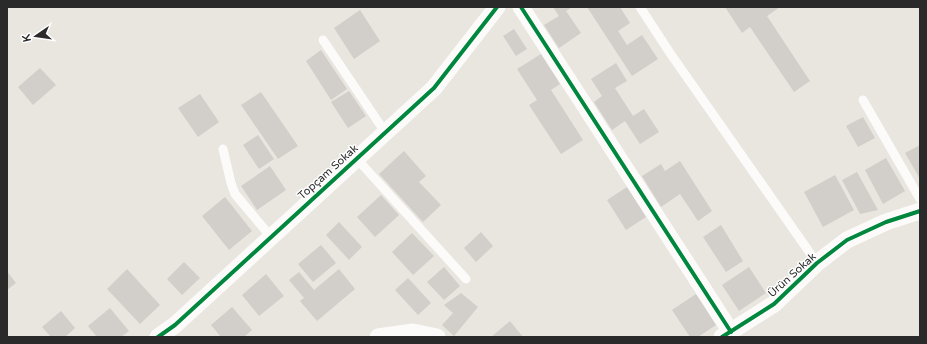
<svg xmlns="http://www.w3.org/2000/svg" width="927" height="344" font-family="'Varela Round',sans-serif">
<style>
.building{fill:#d2cfcb}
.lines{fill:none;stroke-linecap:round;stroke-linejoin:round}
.service{stroke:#fcfbfa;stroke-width:9}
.minor{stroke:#fcfbfa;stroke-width:17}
.cycleway-casing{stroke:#fff;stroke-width:6}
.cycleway{stroke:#00873e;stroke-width:4}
.labels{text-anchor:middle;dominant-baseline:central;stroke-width:3;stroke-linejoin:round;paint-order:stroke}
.street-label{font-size:11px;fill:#2a2a2a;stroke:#fff}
</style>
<rect width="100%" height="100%" fill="#e9e6e0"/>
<g class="building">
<path d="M553 7H572L566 11 581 33 559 48 544 25 559 16Z"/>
<path d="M587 7H620L630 23 618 31 627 45 642 35 658 59 632 76Z"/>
<path d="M725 7H780L767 16 810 81 794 92 750 27 742 33Z"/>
<path d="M360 10 380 41 354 59 334 28Z"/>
<path d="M514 29 527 49 516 56 503 36Z"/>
<path d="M321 50 347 89 331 100 306 61Z"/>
<path d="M541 54 560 84 551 90 583 140 561 154 529 105 537 100 517 69Z"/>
<path d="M616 63 627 81 615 88 633 116 644 109 659 132 640 144 625 121 612 130 594 102 602 96 591 79Z"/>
<path d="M40 68 56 85 33 105 18 87Z"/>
<path d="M349 91 366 116 348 128 331 102Z"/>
<path d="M261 92 298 146 278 159 241 105Z"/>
<path d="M200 94 219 122 198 137 178 108Z"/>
<path d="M863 117 875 138 858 147 846 126Z"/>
<path d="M258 135 274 159 259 169 243 145Z"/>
<path d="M920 145V179L905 153Z"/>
<path d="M404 151 426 176 419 182 441 205 423 222 379 174Z"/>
<path d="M886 158 905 191 883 204 865 170Z"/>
<path d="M680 161 712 211 698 221 680 194 661 207 642 176 661 164 665 171Z"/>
<path d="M270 166 286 190 257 210 241 186Z"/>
<path d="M857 172 878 210 860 214 842 180Z"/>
<path d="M835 175 854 210 823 227 804 192Z"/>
<path d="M627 187 646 217 626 230 607 200Z"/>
<path d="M381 195 399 215 375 237 357 217Z"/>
<path d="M225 197 252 231 229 250 202 216Z"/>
<path d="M339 222 362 247 349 260 326 235Z"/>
<path d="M721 225 743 261 726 272 703 237Z"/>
<path d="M481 232 493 246 476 262 464 248Z"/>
<path d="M412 233 434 256 413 275 392 252Z"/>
<path d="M321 245 336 263 313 282 298 264Z"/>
<path d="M184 262 200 278 182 295 167 279Z"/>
<path d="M444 267 460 286 444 300 427 282Z"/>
<path d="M749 267 766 293 739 311 722 285Z"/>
<path d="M127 269 160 305 140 324 107 289Z"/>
<path d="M339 269 355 289 317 321 300 301 304 298 289 280 299 272 314 290Z"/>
<path d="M7 271 16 283 7 290Z"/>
<path d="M266 274 284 296 259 316 242 295Z"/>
<path d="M408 278 431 303 418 315 395 290Z"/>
<path d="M461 293 478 307 454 336 442 325 453 313 444 305Z"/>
<path d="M696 294 716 325 698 337H690L672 310Z"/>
<path d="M232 307 252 330 244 337H221L211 325Z"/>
<path d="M110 308 129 331 121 337H97L88 326Z"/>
<path d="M61 311 75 328 65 337H51L42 327Z"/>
<path d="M510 321 523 337H491Z"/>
</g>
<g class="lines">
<g class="service">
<path d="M640 7 670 53 817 263"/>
<path d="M323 40 385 132"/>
<path d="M863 100 920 199"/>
<path d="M223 149 231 183 235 194 271 237"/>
<path d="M357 159 466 279"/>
</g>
<g class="minor">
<path d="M521 7 731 332"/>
<path d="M158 337 175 325 434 88 497 7"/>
<path d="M378 337 413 332 437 337"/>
<path d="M722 337 774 304 817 263 847 240 886 222 920 211"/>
</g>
<defs>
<g id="cycleway">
<path d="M521 7 731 332"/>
<path d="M158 337 175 325 434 88 497 7"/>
<path d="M722 337 774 304 817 263 847 240 886 222 920 211"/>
</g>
</defs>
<use href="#cycleway" class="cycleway-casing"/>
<use href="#cycleway" class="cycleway"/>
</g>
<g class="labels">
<g class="street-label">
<text transform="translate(328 172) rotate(-42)">Topçam Sokak</text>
<text transform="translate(792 275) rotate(-42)">Ürün Sokak</text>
</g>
</g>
<rect width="927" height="344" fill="none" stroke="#2a2a2a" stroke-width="16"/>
<g transform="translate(36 36) rotate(257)" stroke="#ffffff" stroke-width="3" paint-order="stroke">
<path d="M0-3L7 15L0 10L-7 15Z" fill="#2a2a2a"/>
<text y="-6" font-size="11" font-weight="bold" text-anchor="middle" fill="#2a2a2a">K</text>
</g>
</svg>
